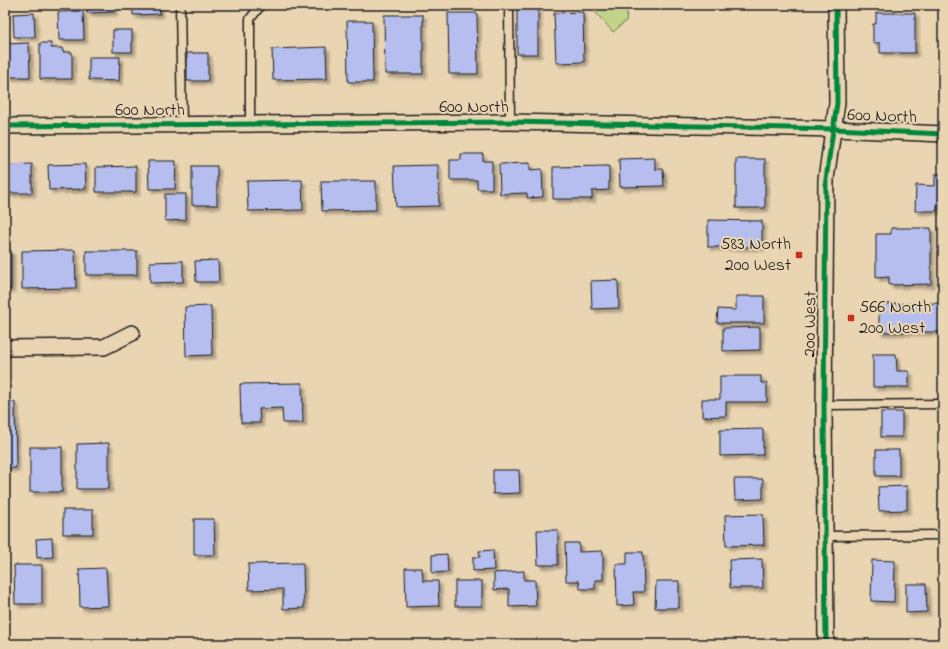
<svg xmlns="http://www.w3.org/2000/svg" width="948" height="649" font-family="'Indie Flower',sans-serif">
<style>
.green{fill:#c1d489;stroke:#6e7852}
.building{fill:#b5beef;stroke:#1c1c1c;filter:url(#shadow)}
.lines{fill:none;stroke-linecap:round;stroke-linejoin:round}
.service-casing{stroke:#1c1c1c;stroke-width:11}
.minor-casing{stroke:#1c1c1c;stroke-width:18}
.service{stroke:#ead5b3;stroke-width:8}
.minor{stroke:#ead5b3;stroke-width:15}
.cycleway-casing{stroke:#ead5b3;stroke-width:8}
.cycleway{stroke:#00873e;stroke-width:5}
.poi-dot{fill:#c8321e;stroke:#ead5b3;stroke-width:1.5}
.labels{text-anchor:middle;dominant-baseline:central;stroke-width:4;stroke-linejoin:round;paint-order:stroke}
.street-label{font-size:18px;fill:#1c1c1c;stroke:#ead5b3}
.poi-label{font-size:18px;fill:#1c1c1c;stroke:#ead5b3;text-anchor:end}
</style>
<defs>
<filter id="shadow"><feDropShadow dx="3.5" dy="3.5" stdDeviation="1" flood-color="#0004"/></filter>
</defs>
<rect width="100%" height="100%" fill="#ead5b3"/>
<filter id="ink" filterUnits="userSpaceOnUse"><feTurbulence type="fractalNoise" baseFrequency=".025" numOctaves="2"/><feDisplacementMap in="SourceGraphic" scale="8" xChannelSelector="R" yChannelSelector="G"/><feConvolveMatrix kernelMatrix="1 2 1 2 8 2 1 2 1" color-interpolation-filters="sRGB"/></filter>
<g filter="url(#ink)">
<path class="green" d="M589 5H628L626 21 613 32Z"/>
<g class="building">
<path d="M87 5H114V12L87 13Z"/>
<path d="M133 5H159L160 14 133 15Z"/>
<rect x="517" y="5" width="21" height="49"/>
<path d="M83 11 84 40H59L58 12Z"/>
<path d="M583 12 584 62 556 63 554 13Z"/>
<path d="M34 13 35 37H14L13 14Z"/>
<path d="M448 13H477L478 74H449Z"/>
<path d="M876 13H915V53H880V43H873V24H876Z"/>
<path d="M384 15H423V74H385Z"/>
<path d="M347 21H372L373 82H348Z"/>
<rect x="113" y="30" width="19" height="22"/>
<path d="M29 43 30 77H6L5 44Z"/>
<path d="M40 43H51V48H62L63 52H72V79H40Z"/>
<path d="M326 47 327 79 273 80 272 49Z"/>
<rect x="187" y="53" width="21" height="28"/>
<path d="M89 57H120L119 81 89 80Z"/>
<path d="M461 154H483V161H492V189H477V180H450V160H461Z"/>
<path d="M655 158V169H663L664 186 620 187 619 159Z"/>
<rect x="736" y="159" width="29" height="49"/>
<path d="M148 161H176L175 189H149Z"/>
<path d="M530 163V170L542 169 543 197 527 198V193L500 194 499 164Z"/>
<path d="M32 164V193H5V165Z"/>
<path d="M85 164 86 189 49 190 48 165Z"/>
<path d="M438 165 439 206 396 207 394 166Z"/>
<path d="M136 166V192H96V167Z"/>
<rect x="192" y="166" width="25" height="39"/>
<path d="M609 166V190L592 191V199H553V167Z"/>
<path d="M935 174H943V205H937V211H915L916 185 935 186Z"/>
<path d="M302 180 303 210 248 211 247 181Z"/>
<path d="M321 181H376V210L322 211Z"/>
<path d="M165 194H186V220L165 221Z"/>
<path d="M708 220 762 221V247H708Z"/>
<path d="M891 228H931V284L889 285V277L876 278V234H891Z"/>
<path d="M75 250 76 288 22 289V251Z"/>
<rect x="5" y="251" width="6" height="38"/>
<rect x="86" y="251" width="51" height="24"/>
<path d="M218 260 219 282H196L195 261Z"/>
<path d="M183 261V282L150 283V262Z"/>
<path d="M618 280 619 308 592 309 591 281Z"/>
<path d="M736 296H764V323H717L718 309 736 310Z"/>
<path d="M943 303V332H879V304Z"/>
<path d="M211 306 212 355 186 356 185 307Z"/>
<path d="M760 327V350L723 351V328Z"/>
<path d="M873 354H896L897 371H909V387H873Z"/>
<path d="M720 376H761V383H767V402H726V416L702 417V399H720Z"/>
<path d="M302 383 303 423H283L282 408 259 409 260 423H241L240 384Z"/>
<path d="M5 402H15L16 468H5Z"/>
<rect x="881" y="412" width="21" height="25"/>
<path d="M763 429V455L720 456V430Z"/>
<path d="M109 443V489H77V444Z"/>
<rect x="30" y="447" width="32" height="45"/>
<rect x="876" y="450" width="23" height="26"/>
<path d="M493 470H519L520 493 493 494Z"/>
<path d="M734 479H763V499L735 500Z"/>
<path d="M907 486V510L879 511 878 487Z"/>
<rect x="63" y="510" width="30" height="24"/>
<path d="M763 514 764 545 726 546 725 515Z"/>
<path d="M194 519H214L215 555H194Z"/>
<path d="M537 530H558V565H538Z"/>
<path d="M52 538 53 557 37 558 36 539Z"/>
<path d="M565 543H579V552L603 551V580H595V589H580L579 581H566Z"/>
<path d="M493 550 494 570 473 571V557H480L479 551Z"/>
<path d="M627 552H643L644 592H633L634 605 617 606 616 564H627Z"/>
<path d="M447 554 448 572 432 573V555Z"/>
<path d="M762 559 763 588H730L729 560Z"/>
<path d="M872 560 895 561 894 602 871 601Z"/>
<path d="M303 563 304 608 283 609V589L249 590 248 564Z"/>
<path d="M14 565H42V604H15Z"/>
<path d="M106 568 108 606 80 607 79 569Z"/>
<path d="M405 568H422L423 581H438L439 606 406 607Z"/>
<path d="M524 571V580H535L536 606 509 607V589L494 590V573Z"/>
<rect x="455" y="581" width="27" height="25"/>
<path d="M656 581H679V608H655Z"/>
<path d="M906 584H926L927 612 906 613Z"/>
</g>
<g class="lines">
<defs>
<g id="service">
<path d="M180 5 182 125"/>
<path d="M509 5 510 122"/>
<path d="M250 124V19L261 5"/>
<path d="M824 405 943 404"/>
<path d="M825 536 943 535"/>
</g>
<g id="minor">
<path d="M5 126 510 122 834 129 943 134"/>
<path d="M5 348 104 347 132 333"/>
<path d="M826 644 824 405 826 179 837 103 836 5"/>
</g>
</defs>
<use href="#service" class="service-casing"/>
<use href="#minor" class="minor-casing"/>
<use href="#service" class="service"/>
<use href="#minor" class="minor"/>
<defs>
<g id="cycleway">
<path d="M5 126 510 122 834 129 943 134"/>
<path d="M826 644 824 405 826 179 837 103 836 5"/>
</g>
</defs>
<use href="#cycleway" class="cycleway-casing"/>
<use href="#cycleway" class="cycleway"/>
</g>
</g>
<g class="poi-dot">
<rect x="795" y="251" width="8" height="8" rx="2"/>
<rect x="847" y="314" width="8" height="8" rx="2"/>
</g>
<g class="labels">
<g class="street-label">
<text x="474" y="108">600 North</text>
<text x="150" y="111">600 North</text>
<text transform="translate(882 117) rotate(2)">600 North</text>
<text transform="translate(811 324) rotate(-89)">200 West</text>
</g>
<g class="poi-label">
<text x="791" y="245">583 North<tspan x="791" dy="21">200 West</tspan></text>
<text x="859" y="308" text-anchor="start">566 North<tspan x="859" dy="21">200 West</tspan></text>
</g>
</g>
<rect width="948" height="649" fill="none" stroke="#ead5b3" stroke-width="20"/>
<rect x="10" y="10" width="928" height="629" fill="none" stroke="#1c1c1c" stroke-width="1.5" filter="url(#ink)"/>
</svg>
